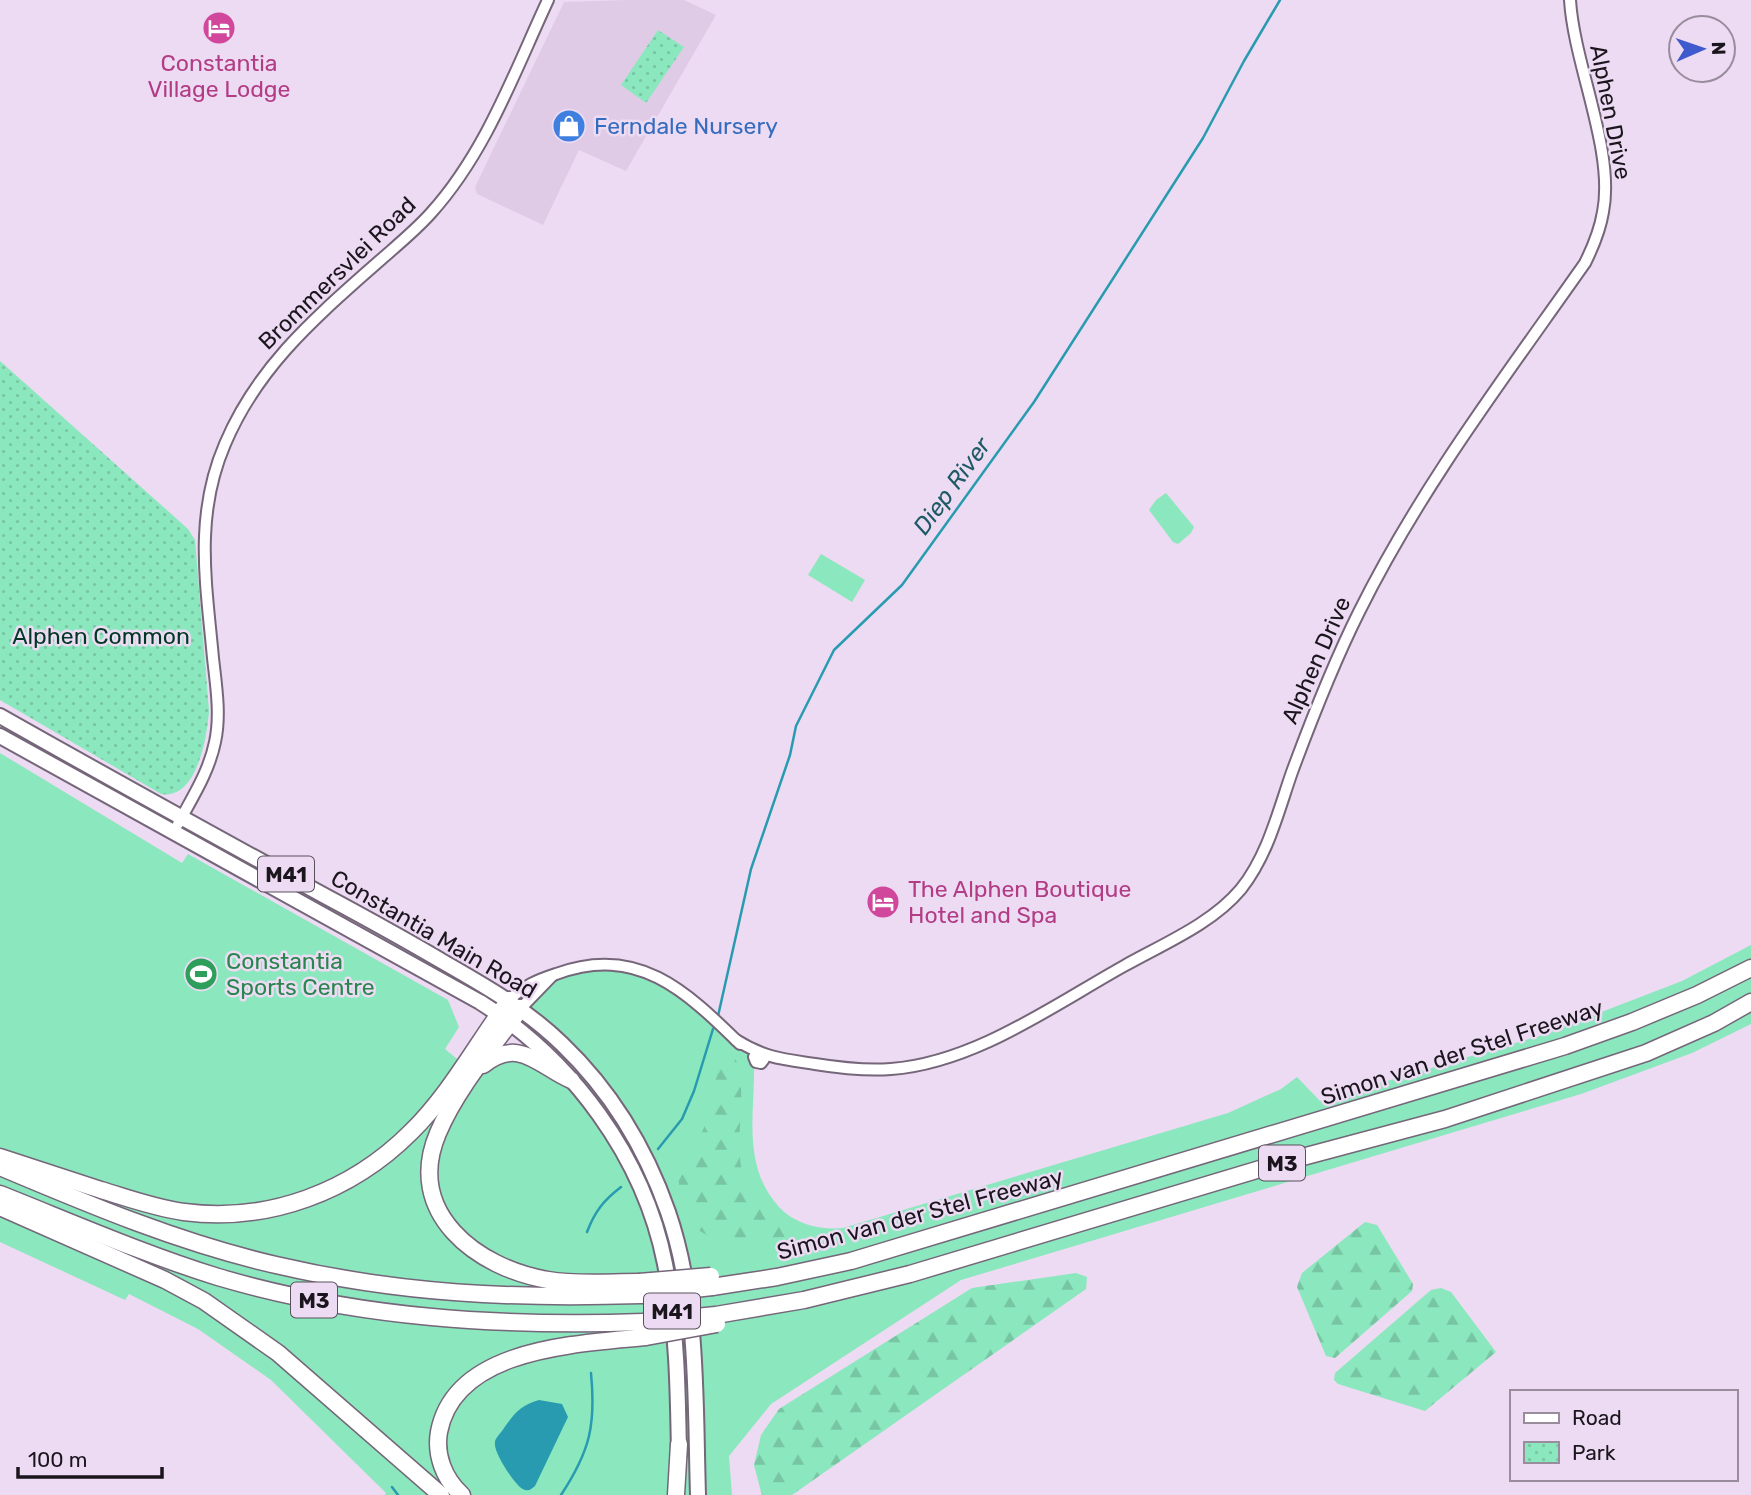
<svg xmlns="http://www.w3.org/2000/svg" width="1751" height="1495" font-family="Rubik,sans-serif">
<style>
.built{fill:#e0cbe7}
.grass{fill:#8be7bd}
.forest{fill:url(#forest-firs)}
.park{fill:url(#park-dots)}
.water{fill:#299bb0}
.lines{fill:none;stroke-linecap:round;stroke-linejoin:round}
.stream{stroke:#299bb0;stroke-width:2.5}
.tertiary-casing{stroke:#75667a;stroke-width:14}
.primary-casing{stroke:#75667a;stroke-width:18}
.motorway-casing{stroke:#75667a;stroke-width:19}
.tertiary{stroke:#fff;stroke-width:10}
.primary{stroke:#fff;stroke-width:14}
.motorway{stroke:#fff;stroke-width:16}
.motorway-bridge-casing{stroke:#75667a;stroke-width:19;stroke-linecap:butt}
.motorway-bridge{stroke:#fff;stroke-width:16}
.labels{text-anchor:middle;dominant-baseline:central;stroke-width:5;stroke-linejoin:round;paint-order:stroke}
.shield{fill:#ecdbf2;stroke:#5a505d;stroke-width:2}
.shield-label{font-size:21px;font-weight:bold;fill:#1b151d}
.hotel-label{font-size:23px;fill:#b23c85;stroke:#ecdbf2}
.street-label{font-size:23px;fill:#1b151d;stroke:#ecdbf2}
.shop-label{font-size:23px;fill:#366cbe;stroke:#ecdbf2;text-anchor:start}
.park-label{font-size:23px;fill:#013724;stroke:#ecdbf2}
.leisure-label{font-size:23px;fill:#27864d;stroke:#ecdbf2;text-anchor:start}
.water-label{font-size:24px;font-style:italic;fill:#1e5a65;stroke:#ecdbf2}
</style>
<defs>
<pattern id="forest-firs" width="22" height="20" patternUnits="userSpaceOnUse" patternTransform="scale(1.75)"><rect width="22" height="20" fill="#8be7bd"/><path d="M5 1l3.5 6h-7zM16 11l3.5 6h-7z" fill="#77c5a2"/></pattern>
<pattern id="park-dots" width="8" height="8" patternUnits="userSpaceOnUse" patternTransform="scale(1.75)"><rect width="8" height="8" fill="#8be7bd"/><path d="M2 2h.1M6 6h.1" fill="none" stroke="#77c5a2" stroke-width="1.8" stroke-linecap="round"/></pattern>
</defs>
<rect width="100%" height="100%" fill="#ecdbf2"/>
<path class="built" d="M626 0H684L716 15 626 171 579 150 543 225 477 194 475 187 564 2Z"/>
<g class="grass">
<path d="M1166 493 1194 527 1191 533 1178 544 1173 542 1149 510 1156 500Z"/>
<path d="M821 554 865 580 852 602 808 575Z"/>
<path d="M0 753 182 863 188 854 448 1000 459 1027 445 1049 474 1073 506 1053 572 1080 582 1066 521 1008 554 974 600 963 671 985 754 1057C756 1110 740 1164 779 1207 796 1225 820 1230 843 1228L1228 1113 1281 1089 1297 1077 1320 1101 1539 1036 1682 981 1751 945V1024L1692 1053 1581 1094 961 1280 771 1404 729 1456 732 1495H385L386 1493 271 1380 198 1329 129 1294 125 1300 0 1242Z"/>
</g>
<g class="forest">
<path d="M733 1052C753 1098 728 1143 747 1186 754 1204 773 1218 786 1232L784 1237 720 1243 700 1231 687 1213 679 1185 678 1161C686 1151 698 1141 703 1130 714 1106 713 1078 723 1053Z"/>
<path d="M1365 1222 1377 1225 1413 1284 1412 1291 1335 1358 1326 1356 1297 1287 1302 1273Z"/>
<path d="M1076 1273 1087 1277 1086 1289 792 1495H762L761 1492 754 1465 761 1435 779 1409 972 1288Z"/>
<path d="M1441 1288 1451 1292 1496 1352 1425 1411 1338 1384 1334 1380 1335 1373 1431 1290Z"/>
</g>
<g class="park">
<path d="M658 30 684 47 646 103 621 85Z"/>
<path d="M0 361 188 529 195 540 209 711C207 737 197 800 161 794L0 700Z"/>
</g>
<path class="water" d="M539 1400 562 1404 568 1417 535 1486C531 1489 530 1491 525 1490 516 1488 495 1454 495 1445 494 1439 499 1435 502 1431 513 1415 520 1405 539 1400Z"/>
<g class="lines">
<g class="stream">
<path d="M718 1016 751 869 790 755 796 726 834 650 902 585 1034 402 1203 138 1244 61 1280 0"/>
<path d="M658 1149 682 1119 694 1091 713 1029"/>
<path d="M587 1232C595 1211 604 1200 621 1187"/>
<path d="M392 1487 398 1495"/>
<path d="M561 1495C590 1451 596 1425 591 1373"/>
</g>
<defs>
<g id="tertiary">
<path d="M178 824C192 798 209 772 215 742 221 715 216 685 213 658 206 582 194 516 225 444 258 366 315 318 377 263 395 247 415 231 431 213 486 152 514 73 548 0"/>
<path d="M509 1000C523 986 538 980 556 974 637 944 685 990 740 1044"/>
<path d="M521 1008 552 976"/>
<path d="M736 1040C765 1058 782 1059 815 1064 840 1068 865 1071 891 1069 974 1063 1054 1005 1124 966 1163 944 1212 924 1241 889 1268 855 1278 812 1292 772 1312 718 1333 664 1359 612 1421 487 1505 377 1585 263 1593 247 1600 230 1603 212 1615 151 1574 65 1570 0"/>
<path d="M754 1057 756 1062 761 1063 764 1059 763 1054"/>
</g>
<g id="primary">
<path d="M0 716C108 777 216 837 325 896 366 918 406 940 445 963 487 987 527 1010 562 1044 610 1090 646 1149 668 1212 699 1302 695 1400 698 1495"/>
<path d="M0 736 480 1002C572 1060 644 1157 665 1264 677 1327 678 1392 679 1455"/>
</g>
<g id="motorway">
<path d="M521 1008C492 1048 457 1088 438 1133 404 1213 477 1268 548 1280 578 1285 609 1282 639 1282"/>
<path d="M483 1065C519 1036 539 1066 571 1080"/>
<path d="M0 1157C34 1168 68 1179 101 1190 128 1198 155 1208 184 1212 268 1223 351 1192 411 1132 450 1094 477 1043 509 1000"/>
<path d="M0 1167C90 1205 180 1243 276 1265 400 1294 514 1299 641 1295"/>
<path d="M0 1194C73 1223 144 1254 218 1277 357 1318 500 1327 644 1322"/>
<path d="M0 1207 165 1280 204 1301 278 1353 441 1495"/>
<path d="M712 1287 777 1277 851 1261 1565 1046 1632 1022 1697 995 1751 968"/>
<path d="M716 1315 804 1300 910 1274 1280 1163 1445 1119 1646 1053 1714 1023 1751 1002"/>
<path d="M462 1495C444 1479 435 1455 439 1432 455 1347 579 1344 646 1337"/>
<path d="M676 1495 679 1444"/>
</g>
</defs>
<use href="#tertiary" class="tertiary-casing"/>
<use href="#primary" class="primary-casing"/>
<use href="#motorway" class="motorway-casing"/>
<use href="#tertiary" class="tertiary"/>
<use href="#primary" class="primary"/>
<use href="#motorway" class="motorway"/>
<defs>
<g id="motorway-bridge">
<path d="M639 1282 711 1276"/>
<path d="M641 1295 712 1287"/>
<path d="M644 1322 716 1315"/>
<path d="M646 1337 717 1324"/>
</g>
</defs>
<use href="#motorway-bridge" class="motorway-bridge-casing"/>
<use href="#motorway-bridge" class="motorway-bridge"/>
</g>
<defs>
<symbol id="hotel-disc" viewBox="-11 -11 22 22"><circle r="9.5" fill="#d1479c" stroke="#ecdbf2"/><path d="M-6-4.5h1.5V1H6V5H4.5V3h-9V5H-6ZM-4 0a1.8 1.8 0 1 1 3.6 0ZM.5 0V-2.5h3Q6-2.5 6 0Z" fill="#fff"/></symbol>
<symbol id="shop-disc" viewBox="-11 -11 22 22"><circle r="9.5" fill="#3f7fe0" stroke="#ecdbf2"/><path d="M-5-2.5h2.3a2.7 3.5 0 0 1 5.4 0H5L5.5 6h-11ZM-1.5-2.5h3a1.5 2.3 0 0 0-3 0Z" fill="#fff"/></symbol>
<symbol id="stadium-disc" viewBox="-11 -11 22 22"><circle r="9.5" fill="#2e9e5b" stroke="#ecdbf2"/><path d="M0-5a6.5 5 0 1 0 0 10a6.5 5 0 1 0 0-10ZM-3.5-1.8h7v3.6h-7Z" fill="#fff"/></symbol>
</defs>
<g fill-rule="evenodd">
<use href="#hotel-disc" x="200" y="9" width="38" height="38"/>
<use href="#shop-disc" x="550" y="107" width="38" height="38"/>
<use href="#hotel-disc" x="864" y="883" width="38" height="38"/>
<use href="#stadium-disc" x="182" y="955" width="38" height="38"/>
</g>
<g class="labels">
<g class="shield">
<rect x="258" y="856.5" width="56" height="35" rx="5"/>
<rect x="1259" y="1145.5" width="46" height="35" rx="5"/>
<rect x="291" y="1282.5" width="46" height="35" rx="5"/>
<rect x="644" y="1293.5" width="56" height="35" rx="5"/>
</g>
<g class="shield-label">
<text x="286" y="874">M41</text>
<text x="1282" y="1163">M3</text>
<text x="314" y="1300">M3</text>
<text x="672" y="1311">M41</text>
</g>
<g class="hotel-label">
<text x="219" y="63">Constantia<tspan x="219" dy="26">Village Lodge</tspan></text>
<text x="908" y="889" text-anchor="start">The Alphen Boutique<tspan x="908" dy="26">Hotel and Spa</tspan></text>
</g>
<g class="street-label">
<text transform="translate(1611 112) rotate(79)">Alphen Drive</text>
<text transform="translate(337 273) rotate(-44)">Brommersvlei Road</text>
<text transform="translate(1316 660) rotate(-66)">Alphen Drive</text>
<text transform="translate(434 934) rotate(30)">Constantia Main Road</text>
<text transform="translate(1462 1052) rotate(-18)">Simon van der Stel Freeway</text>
<text transform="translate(920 1214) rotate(-15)">Simon van der Stel Freeway</text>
</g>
<g class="shop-label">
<text x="594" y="126">Ferndale Nursery</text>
</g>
<g class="park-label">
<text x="101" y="636">Alphen Common</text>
</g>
<g class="leisure-label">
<text x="226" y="961">Constantia<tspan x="226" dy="26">Sports Centre</tspan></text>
</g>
<g class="water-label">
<text transform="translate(952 486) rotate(-54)">Diep River</text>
</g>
</g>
<rect x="1510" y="1390" width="228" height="91" fill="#ecdbf2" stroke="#988c9d" stroke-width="2"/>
<rect x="1524" y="1413" width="35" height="10" fill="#ffffff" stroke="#988c9d" stroke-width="2"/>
<text x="1572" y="1425" font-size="21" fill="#1b151d">Road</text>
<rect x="1524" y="1442" width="35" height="21" fill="url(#park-dots)" stroke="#988c9d" stroke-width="2"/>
<text x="1572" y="1460" font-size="21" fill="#1b151d">Park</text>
<g transform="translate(1702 49) rotate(88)"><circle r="33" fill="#ecdbf2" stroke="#988c9d" stroke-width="2"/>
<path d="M0-5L12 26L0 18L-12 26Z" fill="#3f5acd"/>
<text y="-10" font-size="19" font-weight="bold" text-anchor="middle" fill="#1b151d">N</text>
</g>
<path d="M18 1467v10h144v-10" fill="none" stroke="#1b151d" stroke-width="3.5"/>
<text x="28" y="1467" font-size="21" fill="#1b151d" stroke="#ecdbf2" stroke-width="5" paint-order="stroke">100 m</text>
</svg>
